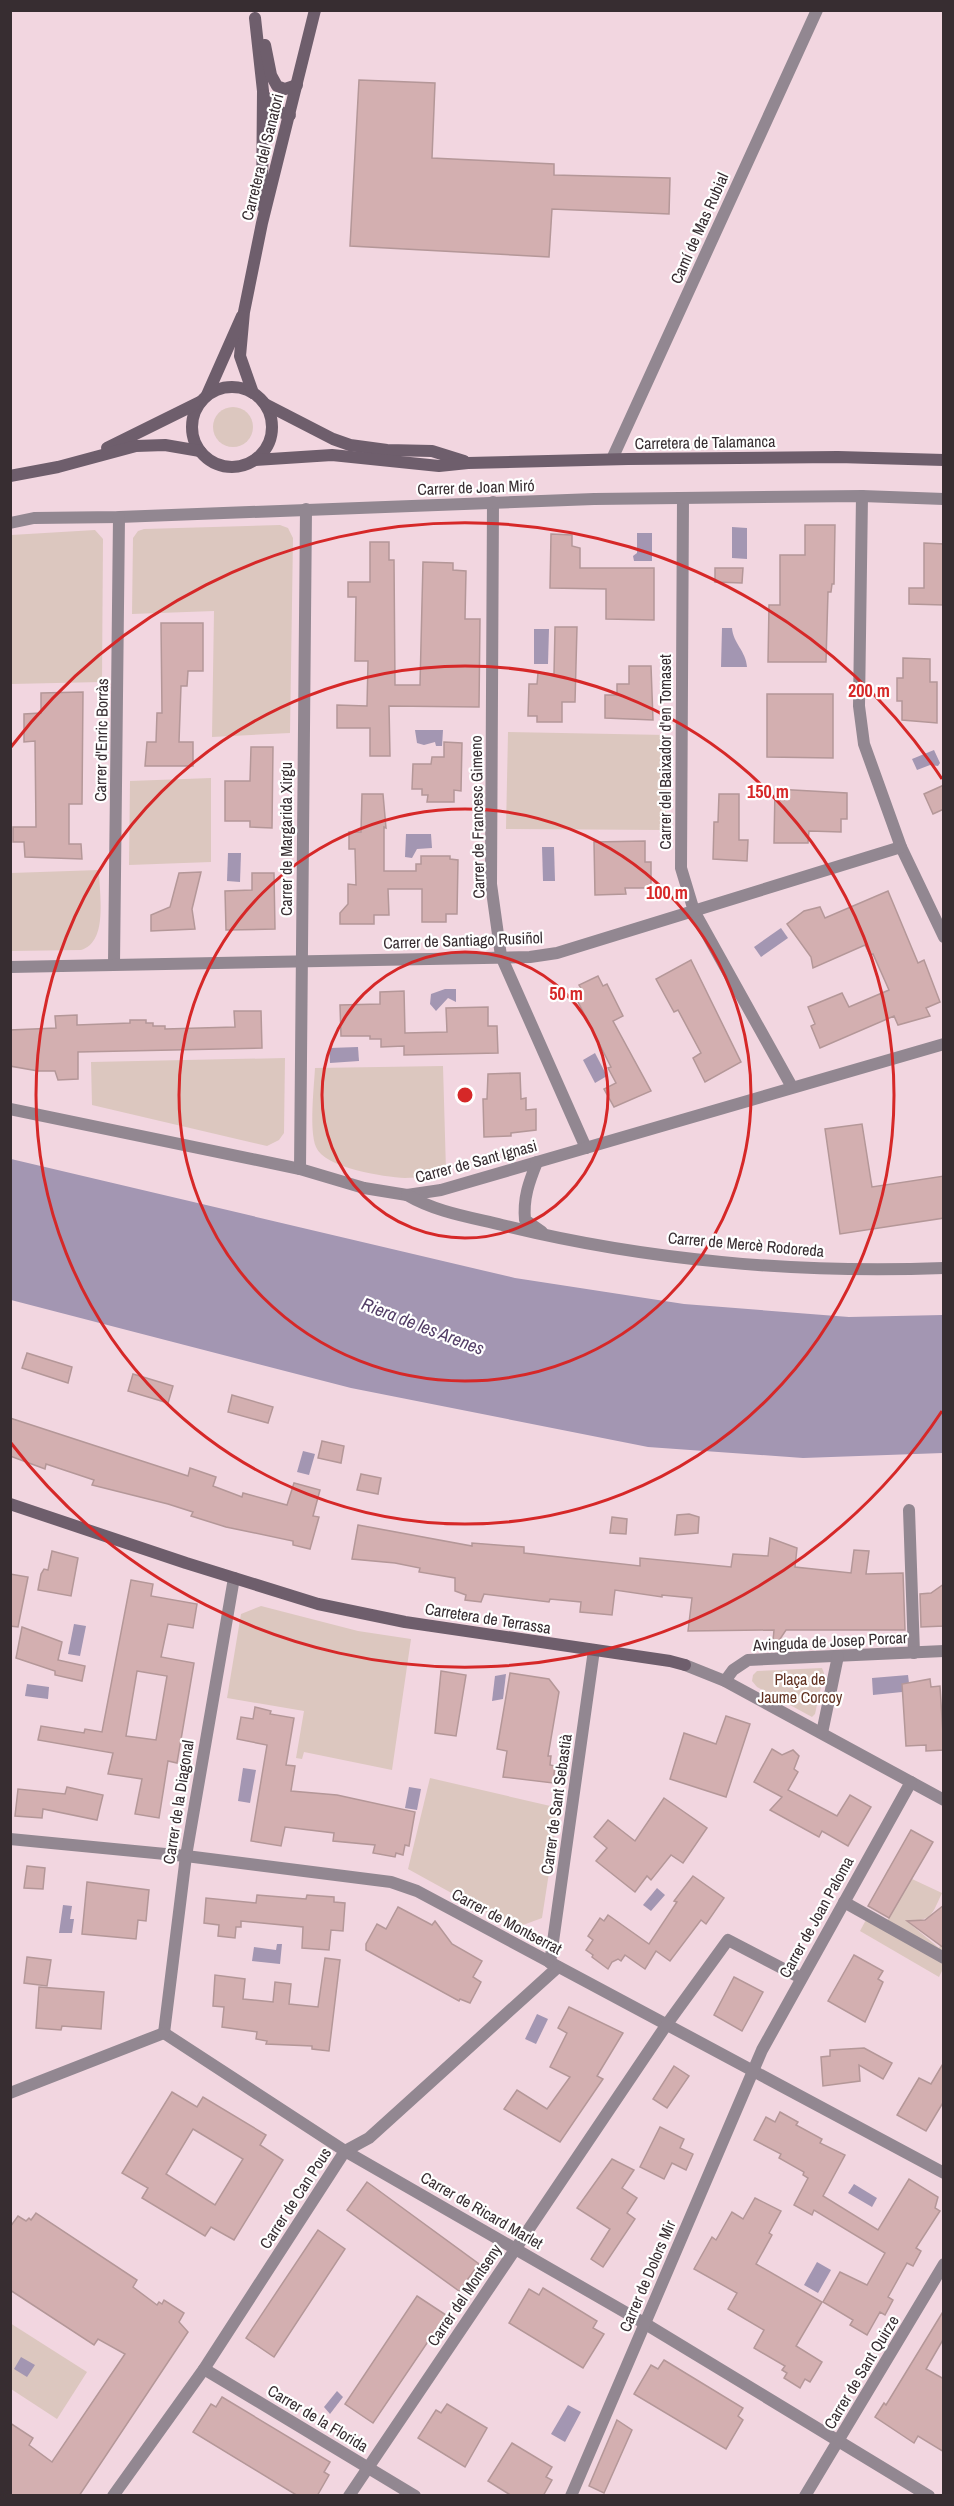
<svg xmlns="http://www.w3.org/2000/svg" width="954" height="2506" font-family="'Archivo Narrow',sans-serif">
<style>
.green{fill:#dcc7bf}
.water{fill:#a396b2}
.building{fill:#d3afb0;stroke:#b49798;stroke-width:1.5;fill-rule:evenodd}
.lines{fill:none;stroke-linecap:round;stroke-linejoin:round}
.street{stroke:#928791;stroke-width:12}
.secondary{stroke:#6e5e6c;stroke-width:12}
.ring{fill:none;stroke:#d62828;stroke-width:3}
.labels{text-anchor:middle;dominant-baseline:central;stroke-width:4.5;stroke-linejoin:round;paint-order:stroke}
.street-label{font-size:16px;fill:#372d31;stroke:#fff}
.park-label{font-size:16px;fill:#613222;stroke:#fff}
.water-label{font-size:18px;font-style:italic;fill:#533e67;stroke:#fff}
.centre{fill:#d62828;stroke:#fff;stroke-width:3}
.ring-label{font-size:18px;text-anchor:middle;font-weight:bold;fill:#d62828;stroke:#fff;stroke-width:4.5;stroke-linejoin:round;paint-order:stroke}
</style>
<rect width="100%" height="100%" fill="#f2d6e0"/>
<g class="green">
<circle cx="233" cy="427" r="20"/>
<path d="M280 525 288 528 293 538 290 733 212 737 214 611 132 614 133 538 138 531 144 529Z"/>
<path d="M95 530 103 539 102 682 11 684V535Z"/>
<path d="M508 732 667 735 666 830 506 829Z"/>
<path d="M211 778V862L129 865 130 781Z"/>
<path d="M99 870C99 893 109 942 81 950L11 951V873Z"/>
<path d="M285 1058 284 1133 279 1140 267 1146 92 1105 91 1062Z"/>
<path d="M443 1066 446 1171C433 1175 419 1178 405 1178 384 1177 324 1168 316 1147 309 1130 314 1088 315 1068Z"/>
<path d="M261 1606 358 1631 411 1639 392 1770 304 1752 302 1759 296 1758 304 1711 227 1698 241 1614Z"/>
<path d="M822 1668 824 1673 815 1714 812 1717 757 1687 752 1681 753 1675 757 1671Z"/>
<path d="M430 1778 559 1808 542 1918 515 1928 408 1869Z"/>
<path d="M888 1869 910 1882 912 1879 942 1893C932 1914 933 1920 908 1922L939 1948 943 1941V1969L939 1977 860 1931 867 1918 885 1924 902 1895 881 1883Z"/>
<path d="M10 2323 87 2372 57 2419 11 2389Z"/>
</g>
<g class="water">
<path d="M732 527 747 528V559L732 558Z"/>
<path d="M637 533H652V561H634L633 556 637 553Z"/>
<path d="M722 628H732C733 643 746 651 747 667H721Z"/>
<path d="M534 629H549L548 664H534Z"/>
<path d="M415 730H443L442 746H436L435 742 424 745 417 743Z"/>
<path d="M934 750 940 763 938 766 930 765 917 770 912 759Z"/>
<path d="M406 834H431L432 848 417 849 412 858 405 857Z"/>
<path d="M542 847H554L555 881H543Z"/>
<path d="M228 853H241L240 882 227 881Z"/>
<path d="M781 928 788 938 761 957 754 947Z"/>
<path d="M445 989H456V1002L448 998 436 1011 430 1004 431 994Z"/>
<path d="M358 1047 359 1061 330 1063 329 1048Z"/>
<path d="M595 1053 607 1076 595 1083 583 1060Z"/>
<path d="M11 1159 515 1278 684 1304 849 1317 943 1315V1453L803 1458 648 1447 351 1388 11 1300Z"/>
<path d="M303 1451 315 1454 309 1475 297 1472Z"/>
<path d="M74 1624 86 1626 80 1656 68 1654Z"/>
<path d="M506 1674 503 1699 492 1701 495 1676Z"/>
<path d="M908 1675 909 1683 902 1684V1692L873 1695 872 1678Z"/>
<path d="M27 1684 49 1687 48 1699 25 1696Z"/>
<path d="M243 1768 256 1770 250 1803 238 1801Z"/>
<path d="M409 1787 421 1789 417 1810 405 1808Z"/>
<path d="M657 1888 665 1895 651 1911 643 1905Z"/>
<path d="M63 1905 72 1906 70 1919H74L72 1933H59Z"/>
<path d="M277 1944H282L280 1964 252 1961 254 1947 276 1950Z"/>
<path d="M537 2014 548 2019 536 2044 525 2039Z"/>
<path d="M854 2184 877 2198 872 2207 848 2193Z"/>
<path d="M817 2262 831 2270 818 2293 804 2285Z"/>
<path d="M21 2357 35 2365 27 2377 14 2369Z"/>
<path d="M337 2391 343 2397 330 2414 324 2407Z"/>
<path d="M568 2405 581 2412 565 2442 551 2434Z"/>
</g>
<g class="building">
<path d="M359 80 435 83 432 158 554 164V175L670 178 669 214 552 209 549 257 350 246Z"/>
<path d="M805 525H835L834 584H832L831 592H828L826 662H768L769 605H780V555H805Z"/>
<path d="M551 534 572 535V546L580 548V568H654V620L606 619V589L550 588Z"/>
<path d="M370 542H389V560H394L395 685H420L423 562 453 563V570L466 571 465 619H480L479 707 389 706 390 756H370V728H337V705L367 706 368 661H355L356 597H348V582H370Z"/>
<path d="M924 543 944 544V605L909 604V588H924Z"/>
<path d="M715 568H743L742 583 715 582Z"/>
<path d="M161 623H203V671H188L187 686H181L179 742H193V766H145L147 742H156L157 713H162Z"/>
<path d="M555 627H577L575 702H562V722H537V716H528L529 684H537L538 673 554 674Z"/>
<path d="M903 658 930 659V682H937V723L902 720V701H897V678H903Z"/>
<path d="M629 666H651L653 720 605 718V695H617V684H629Z"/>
<path d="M83 692 82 804H69V844H81L82 859 25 857 24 842H13V827H36L35 741 24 742V714L41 713V693Z"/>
<path d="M767 694H833V758L767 757Z"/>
<path d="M444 742 462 743 461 791 454 790V802H427L428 795H422V789H412L413 764H431L432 757H444Z"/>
<path d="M251 747H273L272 828 250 827V821H225V781H250Z"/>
<path d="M944 785V809L933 814 924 794Z"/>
<path d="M775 789 847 793V819H841V832L809 831 808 843H774Z"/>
<path d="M362 794H383L386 828 384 827V871H416V864H421V856H450V859L458 860 457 914H446V922H422V889H388L389 915H374V924H340V913L348 904V884L356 885 355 849H349V832H361Z"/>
<path d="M719 794H739V840H748L747 861 713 859 714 822H718Z"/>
<path d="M645 841V862H651V888H625L626 894 595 895 594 842Z"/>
<path d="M201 872 192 909 195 929 151 931V915L170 907 179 873Z"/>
<path d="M252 873H274L275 929 226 930 225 891 252 890Z"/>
<path d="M888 891 918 963 924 960 940 1002 926 1008 930 1016 898 1025 894 1016 820 1048 811 1026 815 1024 808 1007 842 993 849 1007 889 990 873 954 870 955 865 945 813 968 811 957 787 924 804 911 820 907 825 918Z"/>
<path d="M691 960 741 1062 705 1082 693 1058 701 1053 678 1010 674 1012 656 979Z"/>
<path d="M598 976 603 986 607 984 623 1016 613 1021 651 1091 614 1107 604 1089 616 1083 608 1068 611 1067 575 996 583 992 579 985Z"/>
<path d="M404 991 405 1033 447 1032 446 1008 488 1007V1026H497L498 1053 404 1055V1046L381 1047V1039H370V1036H341L340 1005 380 1004V992Z"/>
<path d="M234 1011H261L262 1048 78 1052V1079L58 1080 55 1071H38L10 1066V1030L56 1028 55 1016 77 1015V1025L130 1023V1020H146V1023H153V1026H165V1029L235 1027Z"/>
<path d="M520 1073 521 1099 526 1098V1110L536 1109V1130L511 1133V1136L484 1137 483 1099H487L488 1074Z"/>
<path d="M862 1124 872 1187 944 1176V1218L840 1234 825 1129Z"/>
<path d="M27 1353 72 1367 68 1383 22 1368Z"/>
<path d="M133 1374 173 1386 168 1403 128 1391Z"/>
<path d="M232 1395 273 1407 268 1423 228 1412Z"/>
<path d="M10 1418 188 1476 190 1468 216 1477 213 1486 242 1497 243 1493 287 1505 294 1483 320 1490 313 1516 319 1517 310 1549 293 1545V1541L226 1527 191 1516 193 1512 168 1504 92 1485 94 1480 46 1464 45 1469 10 1456Z"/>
<path d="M322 1441 344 1446 341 1463 318 1458Z"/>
<path d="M361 1474 381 1478 378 1494 357 1490Z"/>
<path d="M689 1514 699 1517 698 1533 675 1535 677 1515Z"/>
<path d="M612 1517 627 1519 626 1534 610 1533Z"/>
<path d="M358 1525 472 1546V1543L524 1547V1553L640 1566V1558L731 1567 733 1554 768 1556 770 1538 797 1548 795 1567 851 1573 854 1550 869 1551 866 1574 903 1573 905 1630H786L772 1651 774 1630 688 1631 692 1598 662 1595V1597L615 1590 612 1615 580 1612 581 1602 550 1599 549 1602 484 1594 481 1602 465 1600 466 1595 455 1591V1578L419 1572 420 1568 395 1563 352 1559Z"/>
<path d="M52 1551 78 1558 71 1596 38 1590 41 1574 44 1569 48 1570Z"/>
<path d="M10 1574 28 1577 18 1627 10 1626Z"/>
<path d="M131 1580 153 1584 151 1596 197 1604 193 1628 168 1624 161 1657 194 1663 177 1763 168 1761 159 1818 135 1814 142 1779 108 1774 113 1753 38 1740 41 1726 84 1733 85 1729 102 1732ZM137 1671 167 1676 156 1740 126 1736Z"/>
<path d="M944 1584V1626L921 1627 920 1594 931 1593Z"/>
<path d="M22 1627 62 1642 58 1660 85 1666 82 1681 55 1675V1671L16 1658Z"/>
<path d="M441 1671 466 1675 456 1736 435 1733Z"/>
<path d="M510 1673 549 1679 559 1692 548 1756H551L550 1765 555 1766 553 1783 503 1777 507 1751 497 1749Z"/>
<path d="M930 1679 931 1687 940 1686 944 1750 926 1751V1745L906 1746 902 1684Z"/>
<path d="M255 1707 271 1711 270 1714 294 1718 286 1765 295 1766 291 1791 337 1795 415 1812 409 1846 405 1845 403 1855 396 1853 395 1857 373 1853 375 1845 333 1841 334 1833 285 1827 281 1846 251 1841 267 1745 237 1739 241 1717 253 1719Z"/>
<path d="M726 1716 750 1724 726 1797 670 1779 684 1733 716 1744Z"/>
<path d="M772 1749 782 1755 793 1750 799 1756 794 1769 798 1772 788 1790 837 1816 850 1795 871 1807 848 1846 822 1831 819 1837 770 1810 782 1797 754 1782Z"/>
<path d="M67 1787 103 1795 97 1820 43 1809 42 1818 15 1816 18 1789 65 1794Z"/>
<path d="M664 1798 707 1828 683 1863 671 1855 651 1880 647 1876 635 1892 596 1861 607 1848 594 1837 608 1820 635 1841Z"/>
<path d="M911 1830 933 1842 889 1918 868 1906Z"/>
<path d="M27 1866 45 1868 43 1889 24 1888Z"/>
<path d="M693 1876 724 1898 706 1924 701 1920 670 1961 656 1951 645 1969 625 1955 621 1961 618 1959 612 1962 608 1969 592 1957 593 1955 586 1950 593 1940 588 1936 600 1918 604 1921 608 1915 649 1944 677 1902 674 1901Z"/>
<path d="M87 1882 149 1890 146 1921 138 1920 136 1939 82 1934Z"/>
<path d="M257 1895 306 1899 307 1895 334 1897V1902L345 1903 343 1931 331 1930 329 1950 302 1948 303 1927 241 1921V1927H236L235 1938 218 1936 219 1925 204 1923 206 1898 256 1903Z"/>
<path d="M944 1905V1948L907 1921 925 1920Z"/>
<path d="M398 1907 432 1925 435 1921 452 1944 482 1961 473 1977 481 1982 470 2003 460 1999 459 2001 366 1950V1944L377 1924 386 1929Z"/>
<path d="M854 1955 883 1971 878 1979 883 1982 865 2022 828 2001Z"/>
<path d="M27 1957 51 1960 47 1986 24 1983Z"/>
<path d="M325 1958 340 1960 329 2051 312 2049V2046L266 2044 267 2041 256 2039 257 2032 222 2027 224 2007 213 2006 215 1975 245 1979 243 1999 273 2002 275 1982 291 1984 289 2004 318 2007Z"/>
<path d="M734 1977 763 1992 742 2031 714 2015Z"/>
<path d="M39 1987 104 1992 101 2029 62 2026 61 2030 36 2028Z"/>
<path d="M569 2007 623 2033 597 2076 603 2079 560 2142 504 2109 517 2090 547 2109 570 2077 550 2067 567 2033 558 2028Z"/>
<path d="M864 2048 892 2063 883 2079 859 2065 860 2081 823 2086 821 2057 830 2056V2050Z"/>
<path d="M944 2062V2101L926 2131 897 2115 919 2078 931 2084Z"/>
<path d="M674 2066 689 2076 667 2108 653 2099Z"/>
<path d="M172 2092 197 2107 203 2097 266 2135 260 2145 283 2160 234 2240 211 2227 205 2236 142 2198 148 2188 122 2173ZM193 2129 243 2159 215 2205 166 2174Z"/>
<path d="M780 2112 798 2122 796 2125 822 2139 820 2143 845 2155 823 2196 878 2230 909 2179 938 2197 935 2208 940 2211 916 2248 921 2251 913 2266 907 2263 888 2297 893 2300 885 2315 880 2312 867 2335 850 2325 853 2320 823 2302 840 2272 867 2285 885 2253 814 2210 812 2215 794 2205 808 2178 803 2175 804 2172 779 2158 781 2154 754 2140 766 2117 775 2122Z"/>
<path d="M660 2127 684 2139 680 2148 693 2154 686 2170 672 2163 664 2179 640 2167Z"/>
<path d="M612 2159 634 2170 622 2188 637 2198 627 2213 635 2219 603 2267 591 2259 610 2229 577 2208Z"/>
<path d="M367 2182 479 2264 459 2291 347 2210Z"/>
<path d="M755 2198 781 2211 769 2233 772 2235 756 2264 822 2302 796 2346 822 2362 810 2382 805 2379 800 2388 784 2378 787 2373 782 2370 785 2366 754 2348 764 2330 728 2309 737 2293 694 2269 712 2237 716 2240 732 2212 743 2219Z"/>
<path d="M36 2213 137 2280 133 2287 157 2305 159 2302 162 2304 164 2300 184 2313 179 2322 188 2332 79 2496H10V2423L33 2438 29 2445 52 2462 125 2354 98 2339 94 2345 10 2290V2227L18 2216 26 2221 29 2218 31 2220Z"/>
<path d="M318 2230 345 2249 274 2357 246 2338Z"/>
<path d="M543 2288 597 2321 593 2328 604 2334 583 2368 509 2323 529 2289 539 2295Z"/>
<path d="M417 2296 446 2315 373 2423 345 2404Z"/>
<path d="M944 2310V2338L926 2369 944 2379V2452L918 2436 914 2443 875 2417 884 2403 886 2405Z"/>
<path d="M664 2360 743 2408 738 2416 743 2420 726 2449 634 2394 651 2365 658 2369Z"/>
<path d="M222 2397 330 2462 324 2472 329 2475 317 2496H298L193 2432 211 2404 216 2407Z"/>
<path d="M447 2404 487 2428 465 2467 418 2438 436 2410 441 2413Z"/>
<path d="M617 2420 632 2430 604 2493 589 2486Z"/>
<path d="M512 2443 552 2467 546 2477 552 2480 543 2496H512L488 2481Z"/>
</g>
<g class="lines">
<g class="street">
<path d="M612 459 817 10"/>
<path d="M862 496 859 706 864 744 901 847 944 937"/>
<path d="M683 498 681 868 694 911 792 1087"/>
<path d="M493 502 491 884 501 956 586 1148"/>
<path d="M10 523 34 518 119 517 594 499 862 496 944 499"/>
<path d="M114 964 119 517"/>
<path d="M10 967 530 957 557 953 901 847"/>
<path d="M10 1109 300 1169 364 1188 407 1195 441 1190 944 1044"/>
<path d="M537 1162C529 1182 523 1198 525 1220L542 1232"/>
<path d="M300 1169 306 509"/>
<path d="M407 1195C436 1212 469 1217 502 1225 644 1260 797 1274 944 1268"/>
<path d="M909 1510 914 1653"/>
<path d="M685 1665 725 1681 944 1800"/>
<path d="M725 1681 733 1670 748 1660 944 1651"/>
<path d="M822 1733 838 1656"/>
<path d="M10 1839 186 1856 391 1882 417 1891 944 2173"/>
<path d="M844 1902 944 1958"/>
<path d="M550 1963 594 1650"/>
<path d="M164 2033 345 2151 644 2323 929 2496"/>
<path d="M164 2033 186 1856 234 1578"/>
<path d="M10 2093 164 2033"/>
<path d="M204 2369 415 2496"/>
<path d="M113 2496 204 2369 345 2151 369 2138 558 1967"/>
<path d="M349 2496 667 2024 728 1940 801 1978"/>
<path d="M571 2496 762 2050 911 1782"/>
<path d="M805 2496 944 2264"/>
</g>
<g class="secondary">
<path d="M255 18 263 91 262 206"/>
<path d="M265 45 271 75 277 86 285 89 297 85"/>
<path d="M264 95 273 110 290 115"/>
<circle cx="232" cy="427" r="40"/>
<path d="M253 393 240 356 244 312 262 223 315 10"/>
<path d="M207 395 242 316"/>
<path d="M265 404 333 439 350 445 387 450 432 451 464 461"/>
<path d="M107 448 200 402"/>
<path d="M255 460 332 455 439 466 468 463 628 459 838 457 944 460"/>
<path d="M10 476 58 467 136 446 165 445 200 451"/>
<path d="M10 1504 186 1563 318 1604 405 1622 670 1661 685 1665"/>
</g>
</g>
<g class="ring">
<circle cx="465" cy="1095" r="143"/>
<circle cx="465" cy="1095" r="286"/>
<circle cx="465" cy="1095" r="429"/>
<path d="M942 1411A572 572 0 0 1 11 1443M11 747A572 572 0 0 1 942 779"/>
</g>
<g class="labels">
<g class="street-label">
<text transform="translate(262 157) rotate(-76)">Carretera del Sanatori</text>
<text transform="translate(699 228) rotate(-66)">Camí de Mas Rubial</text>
<text transform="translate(705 442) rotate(-1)">Carretera de Talamanca</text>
<text transform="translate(476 487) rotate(-2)">Carrer de Joan Miró</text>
<text transform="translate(101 740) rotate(-89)">Carrer d'Enric Borràs</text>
<text transform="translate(665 752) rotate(-90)">Carrer del Baixador d'en Tomaset</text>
<text transform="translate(477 817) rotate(-91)">Carrer de Francesc Gimeno</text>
<text transform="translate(286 839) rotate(-90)">Carrer de Margarida Xirgu</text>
<text transform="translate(463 940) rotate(-2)">Carrer de Santiago Rusiñol</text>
<text transform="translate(476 1161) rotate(-15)">Carrer de Sant Ignasi</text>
<text transform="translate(746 1244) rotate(5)">Carrer de Mercè Rodoreda</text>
<text transform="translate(488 1618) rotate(9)">Carretera de Terrassa</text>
<text transform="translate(830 1641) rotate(-3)">Avinguda de Josep Porcar</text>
<text transform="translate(178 1802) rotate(-81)">Carrer de la Diagonal</text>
<text transform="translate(556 1804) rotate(-82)">Carrer de Sant Sebastià</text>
<text transform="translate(816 1917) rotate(-61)">Carrer de Joan Paloma</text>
<text transform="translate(507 1921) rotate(28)">Carrer de Montserrat</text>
<text transform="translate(295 2198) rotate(-57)">Carrer de Can Pous</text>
<text transform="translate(482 2210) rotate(30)">Carrer de Ricard Marlet</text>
<text transform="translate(647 2276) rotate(-67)">Carrer de Dolors Mir</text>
<text transform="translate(464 2295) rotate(-56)">Carrer del Montseny</text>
<text transform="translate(861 2372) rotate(-59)">Carrer de Sant Quirze</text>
<text transform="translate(318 2418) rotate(31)">Carrer de la Florida</text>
</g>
<g class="park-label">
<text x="800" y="1679">Plaça de<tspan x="800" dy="18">Jaume Corcoy</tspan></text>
</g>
<g class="water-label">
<text transform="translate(423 1326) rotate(21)">Riera de les Arenes</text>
</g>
</g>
<circle cx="465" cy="1095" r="9" class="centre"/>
<g class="ring-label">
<text x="869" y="697">200 m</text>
<text x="768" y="798">150 m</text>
<text x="667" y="899">100 m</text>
<text x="566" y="1000">50 m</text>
</g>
<rect width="954" height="2506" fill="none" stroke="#372d31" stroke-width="24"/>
</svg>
